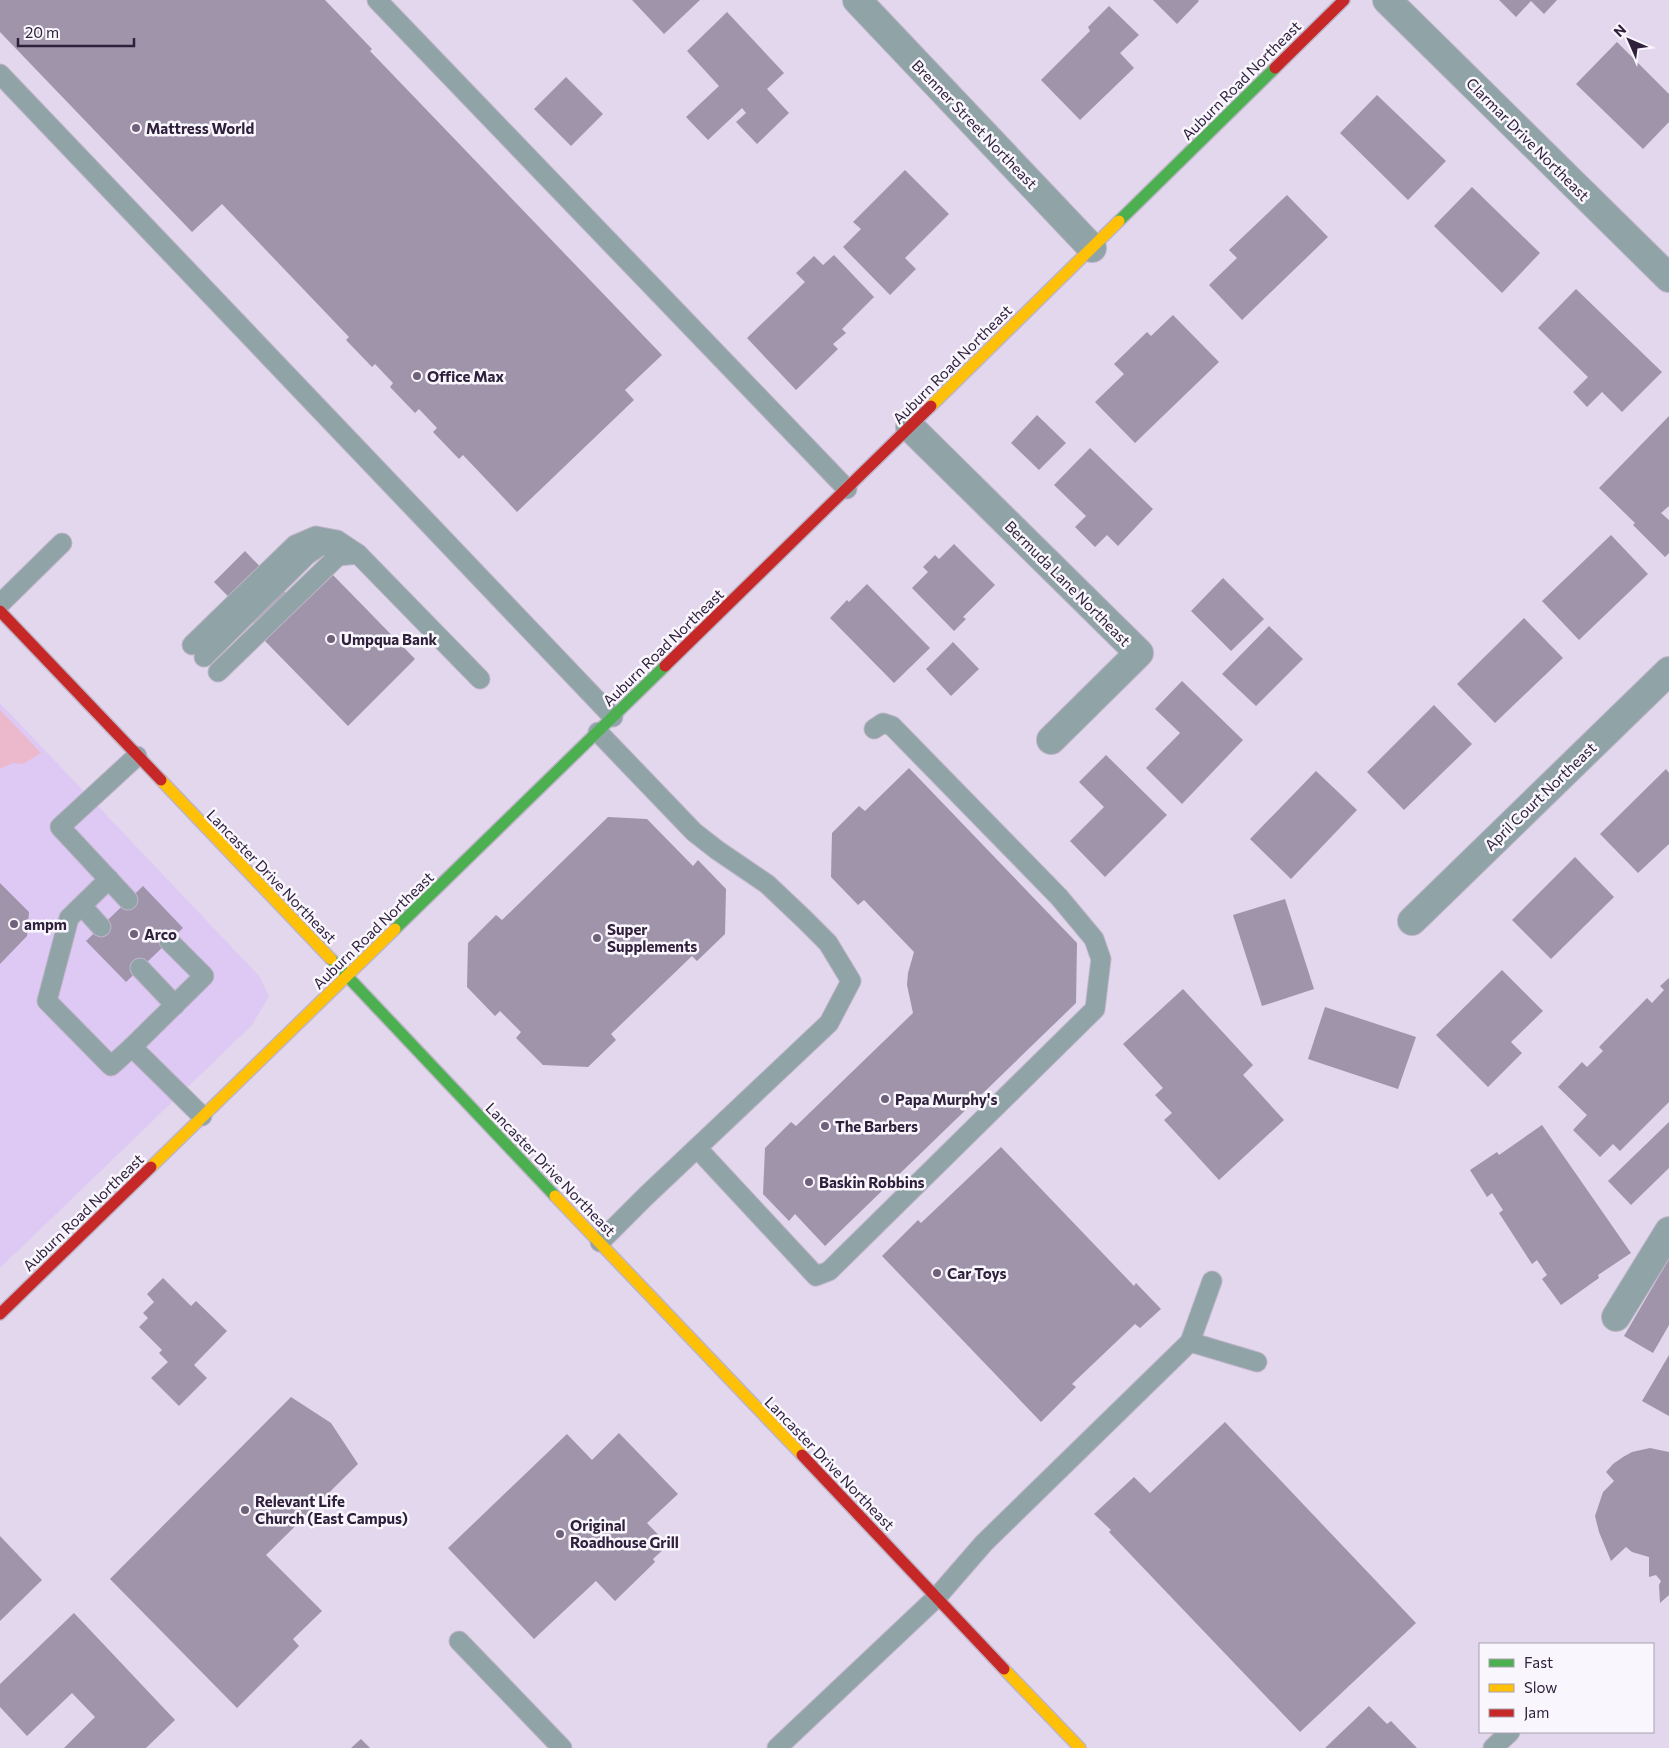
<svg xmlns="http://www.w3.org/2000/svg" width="1669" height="1748" font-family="Commissioner,sans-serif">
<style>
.built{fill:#dec8f4}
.green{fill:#ecb9cc}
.building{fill:#9f94aa}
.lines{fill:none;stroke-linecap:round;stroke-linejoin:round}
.lane-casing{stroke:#beb4c8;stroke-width:21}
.street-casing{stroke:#beb4c8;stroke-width:30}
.fast-casing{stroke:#beb4c8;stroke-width:14}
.slow-casing{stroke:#beb4c8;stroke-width:14}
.jam-casing{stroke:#beb4c8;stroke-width:14}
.lane{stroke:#90a3a7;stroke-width:19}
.street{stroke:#90a3a7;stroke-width:28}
.fast{stroke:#4caf50;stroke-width:11}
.slow{stroke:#ffc107;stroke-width:11}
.jam{stroke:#c62828;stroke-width:11}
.poi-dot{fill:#6e617a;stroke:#f9f6fd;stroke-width:2}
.labels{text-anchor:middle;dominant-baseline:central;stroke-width:5;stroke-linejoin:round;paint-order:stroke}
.street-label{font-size:15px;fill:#2f213c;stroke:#f9f6fd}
.poi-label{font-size:15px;font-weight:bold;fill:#2f213c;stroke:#f9f6fd;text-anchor:start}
</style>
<rect width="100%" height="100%" fill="#e2d7ed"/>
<path class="built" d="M0 703 259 976 269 996 252 1025 0 1268Z"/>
<path class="green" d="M0 710 41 753 23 764 13 763 0 769Z"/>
<g class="building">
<path d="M0 0H325L372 49 370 51 662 355 625 390 634 400 517 512 463 455 459 459 433 432 437 428 419 409 415 413 390 387 393 383 375 364 372 367 346 340 349 337 222 204 192 232 0 32Z"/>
<path d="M632 0H700L664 34Z"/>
<path d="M1153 0H1198L1199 1 1177 24Z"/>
<path d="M1499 0H1557L1544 14 1531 1 1516 17Z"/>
<path d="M1109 6 1139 35 1120 53 1134 68 1080 120 1041 80 1090 31 1088 27Z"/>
<path d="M727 12 784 73 767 89 789 113 757 144 736 122 746 113 742 108 708 140 686 117 719 86 687 51Z"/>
<path d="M1617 42 1669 94V122L1643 149 1576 84Z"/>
<path d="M566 77 603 114 571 146 534 109Z"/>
<path d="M1377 95 1446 161 1408 200 1340 133Z"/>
<path d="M905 170 949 214 905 258 916 269 890 295 843 247 861 229 853 222Z"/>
<path d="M1472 187 1540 253 1502 293 1434 226Z"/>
<path d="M1287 195 1328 237 1242 320 1209 285 1237 258 1229 250Z"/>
<path d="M834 255 874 297 842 329 846 333 833 344 838 349 796 390 747 338 805 282 796 273 814 256 823 265Z"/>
<path d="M1576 289 1662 372 1622 412 1602 392 1587 407 1573 392 1588 377 1538 328Z"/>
<path d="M1173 315 1219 362 1135 443 1095 402 1124 374 1114 364 1147 332 1151 336Z"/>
<path d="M1037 415 1066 443 1039 470 1011 443Z"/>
<path d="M1669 416V506L1661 513 1669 520V553L1665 557 1633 525 1635 523 1599 488Z"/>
<path d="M1090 448 1153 509 1118 546 1107 535 1095 547 1075 527 1086 516 1054 485Z"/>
<path d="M1611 535 1648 574 1579 640 1542 601Z"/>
<path d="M954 544 995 585 963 617 966 619 954 631 912 588 928 572 923 567 935 555 939 559Z"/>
<path d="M245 551 299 607 333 575 415 659 348 726 265 641 268 637 214 582Z"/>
<path d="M1223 578 1264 619 1231 651 1191 611Z"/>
<path d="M867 584 930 648 894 683 830 618 847 600 849 602Z"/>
<path d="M1524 618 1563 658 1495 723 1457 684Z"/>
<path d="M1269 626 1303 659 1256 706 1222 674Z"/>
<path d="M953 642 979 669 951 696 926 669Z"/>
<path d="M1182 681 1243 740 1182 804 1146 768 1180 733 1155 709Z"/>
<path d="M1434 705 1472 744 1404 810 1367 772Z"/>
<path d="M1106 755 1167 815 1105 877 1070 841 1104 807 1079 782Z"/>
<path d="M909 768 1077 943 1076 1003 825 1246 795 1214 789 1221 763 1194 765 1148 791 1122 796 1126 913 1013 907 985 908 973 914 952 864 900 858 905 831 877 832 833 859 806 865 811Z"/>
<path d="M1666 769 1669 773V844L1638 873 1600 834Z"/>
<path d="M1316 771 1357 810 1291 879 1250 839Z"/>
<path d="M608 817 647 819 693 866 698 860 726 889 725 934 697 961 692 956 611 1034 616 1040 588 1067 543 1065 516 1038 521 1032 500 1011 495 1016 467 987 468 943 496 915 502 920Z"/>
<path d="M1575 857 1614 897 1551 959 1512 920Z"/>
<path d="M0 883 29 912 27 936 0 964Z"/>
<path d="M143 886 183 928 126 982 86 941Z"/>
<path d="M1285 899 1314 989 1262 1006 1233 915Z"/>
<path d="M1502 970 1543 1011 1511 1042 1522 1053 1488 1087 1436 1035Z"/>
<path d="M1669 978V1102L1620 1151 1613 1144 1600 1157 1573 1130 1587 1115 1558 1087 1582 1062 1587 1067 1603 1051 1599 1047 1647 998 1652 1003 1664 990 1660 986Z"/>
<path d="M1183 989 1253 1065 1243 1075 1284 1120 1219 1180 1164 1120 1172 1113 1155 1095 1163 1088 1123 1044Z"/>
<path d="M1325 1007 1416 1037 1398 1089 1308 1059Z"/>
<path d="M1669 1122V1168L1631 1205 1608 1181Z"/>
<path d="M1542 1125 1631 1253 1598 1275 1599 1278 1561 1305 1542 1279 1547 1275 1537 1260 1532 1264 1499 1213 1503 1210 1492 1193 1487 1197 1470 1170 1497 1152 1499 1155Z"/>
<path d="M1001 1147 1134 1286 1136 1283 1161 1309 1140 1328 1135 1324 1072 1384 1076 1387 1041 1422 882 1256 918 1220 921 1223Z"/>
<path d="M1669 1259V1325L1653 1353 1624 1336Z"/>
<path d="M163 1278 191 1306 196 1301 227 1331 194 1365 207 1378 179 1406 151 1378 168 1362 159 1353 162 1350 139 1327 148 1318 143 1313 154 1302 147 1294Z"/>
<path d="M1669 1355V1416L1642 1401Z"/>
<path d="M291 1397 331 1423 358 1464 266 1555 322 1611 293 1639 299 1646 237 1708 110 1579Z"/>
<path d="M1225 1422 1416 1623 1300 1732 1109 1532 1111 1530 1094 1514 1134 1477 1150 1493Z"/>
<path d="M619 1433 678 1494 647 1523 668 1545 653 1559 655 1562 615 1601 596 1581 534 1639 448 1548 567 1434 592 1460Z"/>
<path d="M1650 1448 1669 1452V1595L1660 1603 1659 1585 1661 1581 1656 1575 1649 1577V1557L1632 1552 1626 1547 1611 1561 1599 1532 1595 1516 1603 1492 1614 1481 1606 1472 1613 1464 1623 1457 1632 1452Z"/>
<path d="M0 1536 42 1580 0 1621Z"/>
<path d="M74 1613 175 1720 146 1748H64L95 1717 72 1693 27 1736 0 1707V1684Z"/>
<path d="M1369 1706 1387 1724 1391 1721 1417 1748H1325Z"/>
<path d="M361 1739 370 1748H351Z"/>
</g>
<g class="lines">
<defs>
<g id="lane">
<path d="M377 0 847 489"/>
<path d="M0 74 613 717"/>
<path d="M0 604 62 543"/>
<path d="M192 645 295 545 316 536 337 540 358 554 480 679"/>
<path d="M204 657 307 555 320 546H335"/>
<path d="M218 672 338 556 358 554"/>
<path d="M598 732 694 832 717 850 767 884 804 919 828 943 851 981 829 1023 646 1196 600 1242"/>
<path d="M109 879 69 918 47 1001 111 1066 132 1047"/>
<path d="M128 900 60 827 137 756"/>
<path d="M82 906 101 927"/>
<path d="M169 941 204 976 132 1047 202 1116"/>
<path d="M140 968 175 1005"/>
<path d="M697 1148 816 1276 829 1271 1095 1009 1101 959 1094 939 1059 897 892 726 883 723 874 729"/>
<path d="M1190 1342 1212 1281"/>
<path d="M459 1641 562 1748"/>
<path d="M777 1748 937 1597 984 1543 1190 1342 1257 1362"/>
<path d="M1493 1748 1510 1732"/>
</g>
<g id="street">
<path d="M857 0 1092 248"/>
<path d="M1387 0 1669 278"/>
<path d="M910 427 1139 653 1051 740"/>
<path d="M1412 921 1669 671"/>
<path d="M1616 1317 1669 1231"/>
</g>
<g id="fast">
<path d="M1119 221 1275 68"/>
<path d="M395 929 665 666"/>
<path d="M331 959 555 1196"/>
</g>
<g id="slow">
<path d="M931 406 1119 221"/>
<path d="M161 780 331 959"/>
<path d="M151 1167 395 929"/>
<path d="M555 1196 802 1455"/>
<path d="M1004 1669 1080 1748"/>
</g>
<g id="jam">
<path d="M1275 68 1344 0"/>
<path d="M0 611 161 780"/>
<path d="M665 666 931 406"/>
<path d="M0 1314 151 1167"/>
<path d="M802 1455 1004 1669"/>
</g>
</defs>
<use href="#lane" class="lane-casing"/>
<use href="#street" class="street-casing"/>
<use href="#fast" class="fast-casing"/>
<use href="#slow" class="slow-casing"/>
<use href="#jam" class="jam-casing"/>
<use href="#lane" class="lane"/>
<use href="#street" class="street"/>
<use href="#fast" class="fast"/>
<use href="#slow" class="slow"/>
<use href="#jam" class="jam"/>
</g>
<g class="poi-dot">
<circle cx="136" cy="128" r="5"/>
<circle cx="417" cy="376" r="5"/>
<circle cx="331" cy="639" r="5"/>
<circle cx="14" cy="924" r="5"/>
<circle cx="134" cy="934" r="5"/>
<circle cx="597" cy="938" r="5"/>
<circle cx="885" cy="1099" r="5"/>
<circle cx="825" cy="1126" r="5"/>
<circle cx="809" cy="1182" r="5"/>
<circle cx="937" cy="1273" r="5"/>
<circle cx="245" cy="1510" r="5"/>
<circle cx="560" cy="1534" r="5"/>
</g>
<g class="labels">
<g class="street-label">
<text transform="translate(1241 80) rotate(-45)">Auburn Road Northeast</text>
<text transform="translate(975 124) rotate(46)">Brenner Street Northeast</text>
<text transform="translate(1528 139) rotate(45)">Clarmar Drive Northeast</text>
<text transform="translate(952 364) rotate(-45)">Auburn Road Northeast</text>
<text transform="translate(1068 583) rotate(45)">Bermuda Lane Northeast</text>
<text transform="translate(663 647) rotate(-44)">Auburn Road Northeast</text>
<text transform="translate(1540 796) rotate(-44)">April Court Northeast</text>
<text transform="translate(272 876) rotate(46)">Lancaster Drive Northeast</text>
<text transform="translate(373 930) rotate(-44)">Auburn Road Northeast</text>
<text transform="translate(551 1169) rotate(46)">Lancaster Drive Northeast</text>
<text transform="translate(83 1212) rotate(-44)">Auburn Road Northeast</text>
<text transform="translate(830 1463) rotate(46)">Lancaster Drive Northeast</text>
</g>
<g class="poi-label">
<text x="146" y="128">Mattress World</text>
<text x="427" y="376">Office Max</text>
<text x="341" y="639">Umpqua Bank</text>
<text x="24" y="924">ampm</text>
<text x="607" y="929">Super<tspan x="607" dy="17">Supplements</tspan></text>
<text x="144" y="934">Arco</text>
<text x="895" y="1099">Papa Murphy's</text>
<text x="835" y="1126">The Barbers</text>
<text x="819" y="1182">Baskin Robbins</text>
<text x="947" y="1273">Car Toys</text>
<text x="255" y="1501">Relevant Life<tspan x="255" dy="17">Church (East Campus)</tspan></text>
<text x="570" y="1525">Original<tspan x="570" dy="17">Roadhouse Grill</tspan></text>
</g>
</g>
<rect x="1479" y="1643" width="175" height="90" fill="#f9f6fd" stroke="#a8a1b0"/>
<rect x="1489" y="1659" width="25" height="8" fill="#4caf50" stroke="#a8a1b0"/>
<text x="1524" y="1668" font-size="15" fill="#2f213c">Fast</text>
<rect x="1489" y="1684" width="25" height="8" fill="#ffc107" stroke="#a8a1b0"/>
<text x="1524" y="1693" font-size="15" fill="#2f213c">Slow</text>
<rect x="1489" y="1709" width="25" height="8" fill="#c62828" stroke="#a8a1b0"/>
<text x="1524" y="1718" font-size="15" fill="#2f213c">Jam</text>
<g transform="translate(1629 40) rotate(315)" stroke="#f9f6fd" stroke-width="4" paint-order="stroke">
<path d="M0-4L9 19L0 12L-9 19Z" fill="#2f213c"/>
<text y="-8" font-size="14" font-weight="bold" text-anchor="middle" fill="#2f213c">N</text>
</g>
<path d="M18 38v8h116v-8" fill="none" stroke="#2f213c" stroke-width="2.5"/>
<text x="25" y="38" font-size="15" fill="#2f213c" stroke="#f9f6fd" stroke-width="4" paint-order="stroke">20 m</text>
</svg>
